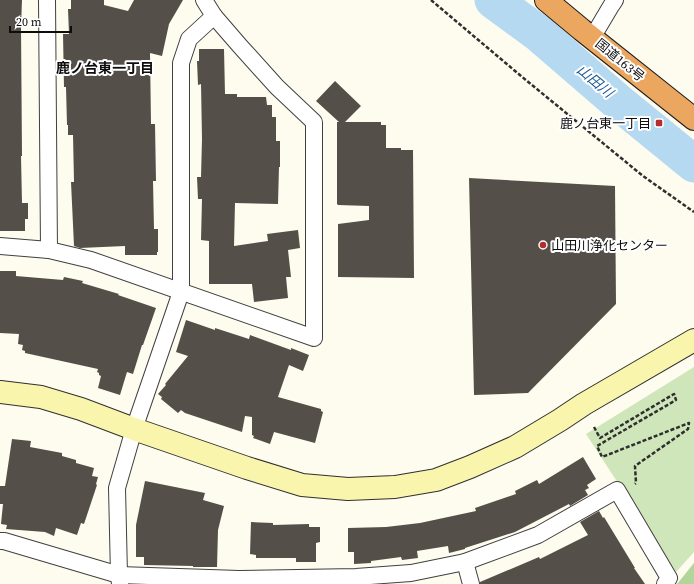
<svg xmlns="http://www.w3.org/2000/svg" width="694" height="584" font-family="'Source Serif 4','Noto Sans JP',serif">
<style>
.green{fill:#cfe6ba}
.forest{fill:#b2d69a}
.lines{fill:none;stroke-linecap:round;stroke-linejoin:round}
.river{stroke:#b6d9f2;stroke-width:37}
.building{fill:#554f4a}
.street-casing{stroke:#404040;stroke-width:18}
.secondary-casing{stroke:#2f2f2f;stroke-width:24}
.highway-casing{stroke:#1e1e1e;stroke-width:24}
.path{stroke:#2f2f2f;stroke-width:2.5;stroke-dasharray:4 2;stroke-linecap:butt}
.street{stroke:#fff;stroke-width:16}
.secondary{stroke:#faf5ad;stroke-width:22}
.highway{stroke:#eba65f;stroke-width:22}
.poi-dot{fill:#b42e2e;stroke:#fff;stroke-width:1.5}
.labels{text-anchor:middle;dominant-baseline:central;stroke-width:4;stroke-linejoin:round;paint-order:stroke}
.street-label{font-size:13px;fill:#0d0d0d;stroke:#fff}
.poi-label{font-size:13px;fill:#0d0d0d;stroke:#fff;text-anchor:end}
.neighbourhood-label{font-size:14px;font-weight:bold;fill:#0d0d0d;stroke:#fff}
.water-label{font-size:14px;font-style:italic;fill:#1e5c97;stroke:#fff}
</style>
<rect width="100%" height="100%" fill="#fefcee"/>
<path class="green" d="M694 367V552L676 572 586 434Z"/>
<path class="forest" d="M694 563V584H677Z"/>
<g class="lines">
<path class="river" d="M493 0 538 33 618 102 694 164"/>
</g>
<g class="building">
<path d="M0 0H22L21 27 22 156H21L22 203H28V219H25V231H0Z"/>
<path d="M71 0H104V5L128 11 134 0H183L169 24 162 56 150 53 151 124H155L156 181H153L154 229H158V252H157V255H125V246L80 248 74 246 71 182H74L73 135H68V125H67L66 87H64L63 34H69L68 9H71Z"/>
<path d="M199 49H224L225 94H237V97H266L267 105H272V117H276V141H280V167H279L278 204 235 203 234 246 268 241 267 234 298 230 300 248 288 250 291 277H286L288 298 254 302 252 284H209V241L201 240 202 199H198L197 177H201L202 139 201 84 198 85 197 61H199Z"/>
<path d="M335 81 361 106 345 122H381V125H386V148H401V150H413L414 278 338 277V224L369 220V206L338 205 337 204V122H339L316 101Z"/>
<path d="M469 178 615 186 616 304 528 393 474 395Z"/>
<path d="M0 271H16V276L63 280 64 277 83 281 82 283 119 294 118 295 156 308 143 345H142L133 374 127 372 120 395 98 388 101 376 99 375V373L97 372 98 369 25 353V351L22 350 23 345 18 344 19 334 0 333Z"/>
<path d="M186 320 215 330V328L249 339 250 335 291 350V348L309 355 303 371 289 365 278 397 321 409V411L323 412 315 443 274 432 270 444 253 438 254 436 252 435V417L245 416 242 432 185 413 181 410 178 413 161 399 162 397 158 394 166 385 165 384 188 356 176 352Z"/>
<path d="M12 439 31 441 30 447 62 453V456L76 460V463L94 468 92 476 98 477 96 484 97 485 84 524 81 523 77 535 56 528 54 536 45 532 6 529 7 525 1 524 3 504H0V486H5Z"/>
<path d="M583 457 596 479 587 485 589 488 585 490 588 495 570 506 569 504 515 532 465 548V549L449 553 448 546 417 551 418 558 402 560 401 557 371 561V563L354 564V552H348V528L386 527 420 523 476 511 475 508 516 494 515 491 537 480 539 484Z"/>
<path d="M145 481 205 493 203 500 224 506 218 530 217 567H193V566L144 565V557H136V525Z"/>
<path d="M599 511 603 518 604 517 635 568H634L645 584H480V582L539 557 540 559 588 535 580 522Z"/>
<path d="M251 522 273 523V525L309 524V527H320V542L316 543V562H296V558H256V555L250 554Z"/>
</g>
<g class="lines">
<defs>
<g id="street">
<path d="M47 0 49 250"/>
<path d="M592 38 611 6 615 0"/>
<path d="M0 246 49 250 91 260 314 338V122L277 87 240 46 214 16"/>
<path d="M0 541H4L119 575 239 579 356 577 411 573 465 562 538 535 617 490 669 578 665 584"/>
<path d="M465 562 471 584"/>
<path d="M120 584 119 575 117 488 134 429 181 292V63L189 39 214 16 204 0"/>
</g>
<path id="secondary" d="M0 392 41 397 81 409 134 429 247 468 302 485 348 489 395 487 436 480 470 467 515 447 560 420 584 404 694 340"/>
<path id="highway" d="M546 0 582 30 694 119"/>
</defs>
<use href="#street" class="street-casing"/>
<use href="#secondary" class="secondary-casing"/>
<use href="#highway" class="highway-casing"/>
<g class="path">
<path d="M431 0 521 76 643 176 694 212"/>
<path d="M594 427 600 438 674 394 676 400 597 446 602 457 689 423 688 429 635 466 636 483 635 484"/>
</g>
<use href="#street" class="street"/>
<use href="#secondary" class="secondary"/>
<use href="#highway" class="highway"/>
</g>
<g class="poi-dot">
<rect x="655" y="119" width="8" height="8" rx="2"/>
<circle cx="543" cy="245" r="4"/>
</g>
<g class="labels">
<g class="street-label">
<text transform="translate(620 60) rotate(39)">国道163号</text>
</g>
<g class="poi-label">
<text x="651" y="123">鹿ノ台東一丁目</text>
<text x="551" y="245" text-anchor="start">山田川浄化センター</text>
</g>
<g class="neighbourhood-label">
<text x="105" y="68">鹿ノ台東一丁目</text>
</g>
<g class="water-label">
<text transform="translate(595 81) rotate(40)">山田川</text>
</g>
</g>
<path d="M10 26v6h61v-6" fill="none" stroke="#0d0d0d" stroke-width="2"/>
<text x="16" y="26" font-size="12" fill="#0d0d0d" stroke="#ffffff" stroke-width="3" paint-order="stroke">20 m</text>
</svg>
